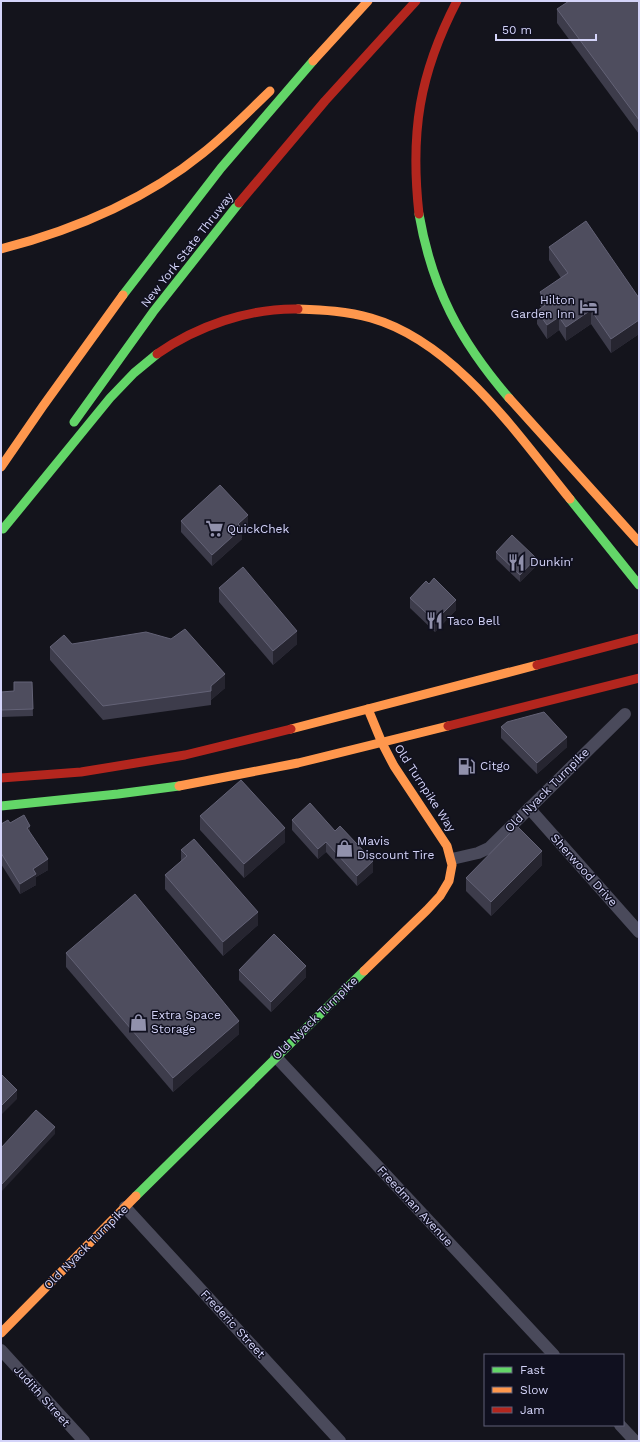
<svg xmlns="http://www.w3.org/2000/svg" width="640" height="1442" font-family="'Work Sans',sans-serif">
<style>
.lines{fill:none;stroke-linecap:round;stroke-linejoin:round}
.street{stroke:#4a4a5b;stroke-width:12}
.fast{stroke:#63d668;stroke-width:9}
.slow{stroke:#ff974d;stroke-width:9}
.jam{stroke:#b3261e;stroke-width:9}
.wall{fill:#3d3c4b}
.shaded-wall{fill:#262530}
.building{fill:#4e4d5e;stroke:#636276}
.labels{text-anchor:middle;dominant-baseline:central;stroke-width:3;stroke-linejoin:round;paint-order:stroke}
.street-label{font-size:12px;fill:#d4d4f9;stroke:#10101f}
.poi-label{font-size:12px;fill:#d4d4f9;stroke:#10101f;text-anchor:start}
</style>
<rect width="100%" height="100%" fill="#14141c"/>
<g class="lines">
<g class="street">
<path d="M529 808 639 932"/>
<path d="M452 859 478 853 489 848 625 714"/>
<path d="M276 1057 554 1355"/>
<path d="M125 1207 340 1441"/>
<path d="M1 1350 84 1441"/>
<path d="M620 1425 635 1441"/>
</g>
<g class="fast">
<path d="M419 214C432 289 460 341 509 398"/>
<path d="M123 295 221 168 313 61"/>
<path d="M74 422 153 312 239 203"/>
<path d="M570 499 639 585"/>
<path d="M3 529 110 398 134 373 157 354"/>
<path d="M1 806 118 794 179 786"/>
<path d="M136 1196 364 971"/>
</g>
<g class="slow">
<path d="M313 61 368 1"/>
<path d="M1 249C74 230 144 201 203 153 227 134 248 112 270 91"/>
<path d="M298 309C323 310 347 311 371 318 455 342 517 434 570 499"/>
<path d="M509 398 639 542"/>
<path d="M1 467 43 406 123 295"/>
<path d="M291 729 537 665"/>
<path d="M179 786 298 763 448 726"/>
<path d="M364 971 427 910 440 896 449 881 452 865 447 846 394 766 382 743 368 709"/>
<path d="M1 1333 136 1196"/>
</g>
<g class="jam">
<path d="M239 203 325 101 416 1"/>
<path d="M419 214C410 133 419 74 457 1"/>
<path d="M157 354C197 326 249 308 298 309"/>
<path d="M537 665 639 638"/>
<path d="M448 726 639 678"/>
<path d="M1 778 81 772 185 755 291 729"/>
</g>
</g>
<g class="wall">
<path d="M639 1V134L557 23V9Z"/>
<path d="M549 247 639 298V334L611 353 591 324 566 341 559 330 547 339 537 324V311L542 307 540 306V292L561 278 549 260Z"/>
<path d="M181 521 248 525 242 531V539L212 566 181 532Z"/>
<path d="M496 552 536 566 520 582 496 559Z"/>
<path d="M219 588 297 644 273 665 219 602Z"/>
<path d="M410 598 456 610 435 632 410 608Z"/>
<path d="M72 644 225 688 211 700V705L103 720 50 660V647Z"/>
<path d="M32 682 33 716 1 717V692L14 691Z"/>
<path d="M501 727 567 747 537 774 501 738Z"/>
<path d="M200 816 285 842 244 878 200 830Z"/>
<path d="M292 820 335 831 373 872 357 886 326 852 318 859 292 830Z"/>
<path d="M10 823 30 833 48 870 36 877V885L20 894 1 864V824Z"/>
<path d="M181 850 258 925 223 956 165 889V875L181 861Z"/>
<path d="M542 865 491 916 466 891V878Z"/>
<path d="M66 953 239 1034 173 1092 66 967Z"/>
<path d="M239 970 306 977 271 1012 239 980Z"/>
</g>
<g class="shaded-wall">
<path d="M591 310V324L566 341V327Z"/>
<path d="M559 317V330L547 339V325Z"/>
<path d="M639 320V334L611 353V339Z"/>
<path d="M248 515V525L242 531V539L212 566V555L238 524Z"/>
<path d="M536 558V566L520 582V575Z"/>
<path d="M456 600V610L435 632V621Z"/>
<path d="M297 631V644L273 665V651Z"/>
<path d="M225 674V688L211 700V705V686Z"/>
<path d="M567 737V747L537 774V763Z"/>
<path d="M30 826V837L27 828Z"/>
<path d="M285 828V842L244 878V864Z"/>
<path d="M326 842V852L318 859V849Z"/>
<path d="M542 851V865L491 916V902Z"/>
<path d="M48 859V870L36 877V885L20 894V884L33 869Z"/>
<path d="M373 861V872L357 886V876Z"/>
<path d="M258 912V925L223 956V942Z"/>
<path d="M306 966V977L271 1012V1002Z"/>
<path d="M239 1021V1034L173 1092V1078Z"/>
<path d="M17 1090V1099L1 1115V1106Z"/>
<path d="M55 1127V1134L1 1192V1185Z"/>
</g>
<g class="building">
<path d="M569 1H639V120L557 9Z"/>
<path d="M586 221 639 298V320L611 339 591 310 566 327 559 317 547 325 537 311 548 303 540 292 568 273 549 247Z"/>
<path d="M220 485 248 515 238 524 242 528 212 555 181 521Z"/>
<path d="M512 535 536 558 520 575 496 552Z"/>
<path d="M243 567 297 631 273 651 219 588Z"/>
<path d="M434 578 456 600 435 621 410 598 426 581 429 584Z"/>
<path d="M185 629 225 674 211 686V691L103 706 50 647 64 635 72 644 146 632 171 639Z"/>
<path d="M14 682H32L33 709 1 710V692L14 691Z"/>
<path d="M544 712 567 737 537 763 501 727 507 722Z"/>
<path d="M241 780 285 828 244 864 200 816Z"/>
<path d="M310 803 335 831 340 826 373 861 357 876 326 842 318 849 292 820Z"/>
<path d="M24 815 30 826 27 828 48 859 33 869 36 874 20 884 1 853V824L8 820 10 823Z"/>
<path d="M517 826 542 851 491 902 466 878Z"/>
<path d="M194 839 258 912 223 942 165 875 187 856 181 850Z"/>
<path d="M135 894 239 1021 173 1078 66 953Z"/>
<path d="M274 934 306 966 271 1002 239 970Z"/>
<path d="M1 1074 17 1090 1 1106Z"/>
<path d="M36 1110 55 1127 1 1185V1148Z"/>
</g>
<defs>
<symbol id="hotel-bare" viewBox="-9 -9 18 18"><path d="M-6-4.5h1.5V1H6V5H4.5V3h-9V5H-6ZM-4 0a1.8 1.8 0 1 1 3.6 0ZM.5 0V-2.5h3Q6-2.5 6 0Z" fill="#9191ac" stroke="#10101f" stroke-width="2.5" paint-order="stroke"/></symbol>
<symbol id="supermarket-bare" viewBox="-9 -9 18 18"><path d="M-6-5.5h2.5l.6 2H6L4.5 2H-2.5L-4.4-4H-6ZM-1.5 3.2a1.3 1.3 0 1 0 .1 0ZM3 3.2a1.3 1.3 0 1 0 .1 0Z" fill="#9191ac" stroke="#10101f" stroke-width="2.5" paint-order="stroke"/></symbol>
<symbol id="restaurant-bare" viewBox="-9 -9 18 18"><path d="M-5-6h1v4h1v-4h1v4h1v-4h1v5L-1.5 .5V6h-2V.5L-5-1ZM5-6V6H3V1.5H1.5Q1.5-4 5-6Z" fill="#9191ac" stroke="#10101f" stroke-width="2.5" paint-order="stroke"/></symbol>
<symbol id="fuel-bare" viewBox="-9 -9 18 18"><path d="M-5.5-6h7V0h2V4h1.3V-2.5L3-4.5l.8-.8L6-3V5H2.5V1h-1V6h-7ZM-4.2-4.7v3.2H.2V-4.7Z" fill="#9191ac" stroke="#10101f" stroke-width="2.5" paint-order="stroke"/></symbol>
<symbol id="shop-bare" viewBox="-9 -9 18 18"><path d="M-5-2.5h2.3a2.7 3.5 0 0 1 5.4 0H5L5.5 6h-11ZM-1.5-2.5h3a1.5 2.3 0 0 0-3 0Z" fill="#9191ac" stroke="#10101f" stroke-width="2.5" paint-order="stroke"/></symbol>
</defs>
<g fill-rule="evenodd">
<use href="#hotel-bare" x="576" y="294" width="25" height="25"/>
<use href="#supermarket-bare" x="202" y="516" width="25" height="25"/>
<use href="#restaurant-bare" x="504" y="550" width="25" height="25"/>
<use href="#restaurant-bare" x="422" y="608" width="25" height="25"/>
<use href="#fuel-bare" x="454" y="754" width="25" height="25"/>
<use href="#shop-bare" x="332" y="836" width="25" height="25"/>
<use href="#shop-bare" x="126" y="1010" width="25" height="25"/>
</g>
<g class="labels">
<g class="street-label">
<text transform="translate(187 250) rotate(-52)">New York State Thruway</text>
<text transform="translate(425 788) rotate(57)">Old Turnpike Way</text>
<text transform="translate(547 790) rotate(-45)">Old Nyack Turnpike</text>
<text transform="translate(584 870) rotate(48)">Sherwood Drive</text>
<text transform="translate(315 1018) rotate(-44)">Old Nyack Turnpike</text>
<text transform="translate(415 1206) rotate(47)">Freedman Avenue</text>
<text transform="translate(86 1247) rotate(-45)">Old Nyack Turnpike</text>
<text transform="translate(233 1324) rotate(47)">Frederic Street</text>
<text transform="translate(42 1396) rotate(48)">Judith Street</text>
</g>
<g class="poi-label">
<text x="575" y="300" text-anchor="end">Hilton<tspan x="575" dy="14">Garden Inn</tspan></text>
<text x="227" y="529">QuickChek</text>
<text x="530" y="562">Dunkin'</text>
<text x="447" y="621">Taco Bell</text>
<text x="480" y="766">Citgo</text>
<text x="357" y="841">Mavis<tspan x="357" dy="14">Discount Tire</tspan></text>
<text x="151" y="1015">Extra Space<tspan x="151" dy="14">Storage</tspan></text>
</g>
</g>
<rect width="640" height="1442" fill="none" stroke="#d4d4f9" stroke-width="4"/>
<rect x="484" y="1354" width="140" height="72" fill="#10101f" stroke="#5e5e76"/>
<rect x="492" y="1367" width="20" height="6" fill="#63d668" stroke="#5e5e76"/>
<text x="520" y="1374" font-size="12" fill="#d4d4f9">Fast</text>
<rect x="492" y="1387" width="20" height="6" fill="#ff974d" stroke="#5e5e76"/>
<text x="520" y="1394" font-size="12" fill="#d4d4f9">Slow</text>
<rect x="492" y="1407" width="20" height="6" fill="#b3261e" stroke="#5e5e76"/>
<text x="520" y="1414" font-size="12" fill="#d4d4f9">Jam</text>
<path d="M496 34v6h100v-6" fill="none" stroke="#d4d4f9" stroke-width="2"/>
<text x="502" y="34" font-size="12" fill="#d4d4f9" stroke="#10101f" stroke-width="3" paint-order="stroke">50 m</text>
</svg>
